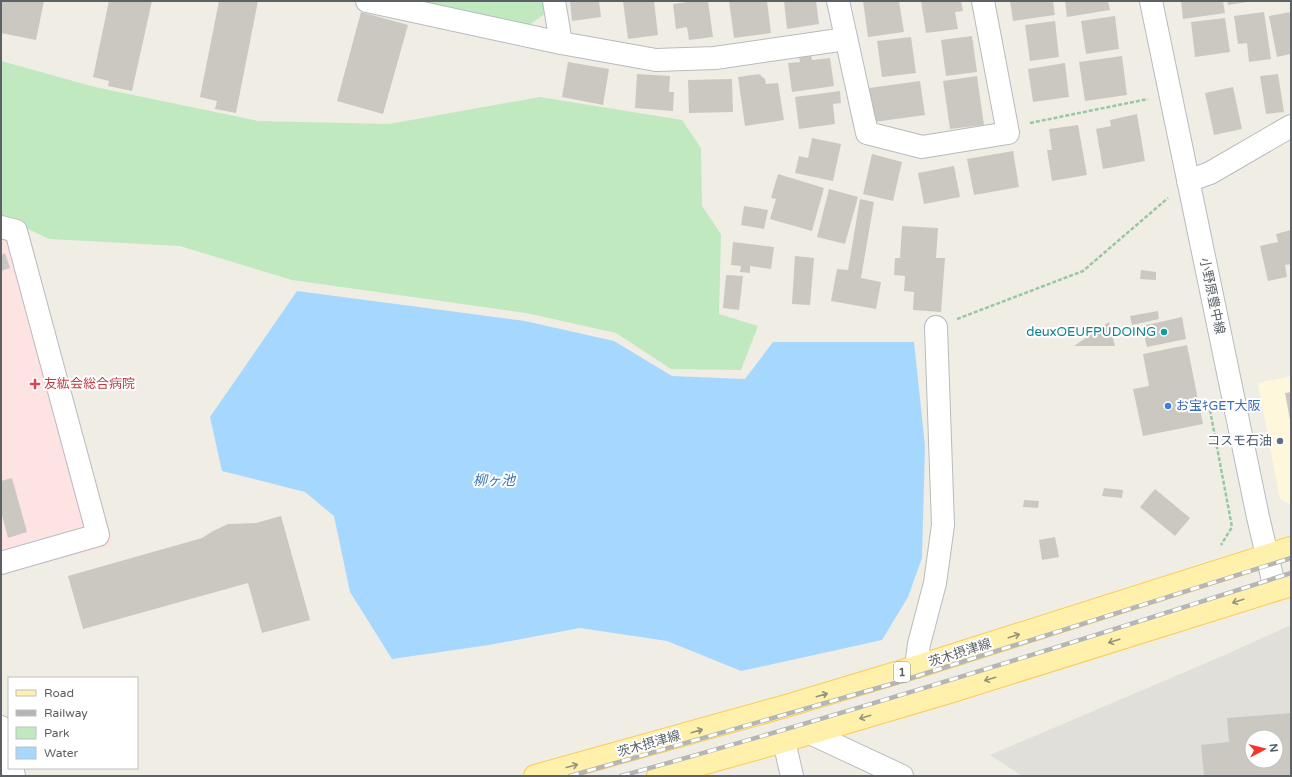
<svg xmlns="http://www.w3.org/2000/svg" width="1292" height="777" font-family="'Varela Round','Noto Sans JP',sans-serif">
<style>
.commercial{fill:#fff7db}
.industrial{fill:#e1dfd9;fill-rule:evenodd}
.medical{fill:#fde3e1}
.green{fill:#c0e9c0}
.water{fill:#a6d8ff}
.building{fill:#cbc8c2;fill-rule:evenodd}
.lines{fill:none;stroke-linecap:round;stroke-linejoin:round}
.minor-casing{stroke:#b7bbbf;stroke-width:24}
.major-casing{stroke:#fbcb53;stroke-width:24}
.path{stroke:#97c8a5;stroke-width:2.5;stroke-dasharray:4 2;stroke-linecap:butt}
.minor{stroke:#fff;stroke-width:22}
.major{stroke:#fff1ab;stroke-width:22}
.rail-casing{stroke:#b4b5b6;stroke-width:4.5}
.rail{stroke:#fff;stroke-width:3;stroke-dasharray:9;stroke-linecap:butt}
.oneway{stroke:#95937e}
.culture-dot{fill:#0f9aa8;stroke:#fff;stroke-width:1.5}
.health-dot{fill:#e0444e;stroke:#fff;stroke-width:1.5}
.shop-dot{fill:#3f7fe0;stroke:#fff;stroke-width:1.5}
.service-dot{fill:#5c6f8a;stroke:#fff;stroke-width:1.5}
.labels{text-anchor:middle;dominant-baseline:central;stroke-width:4;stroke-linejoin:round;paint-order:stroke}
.shield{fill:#fff;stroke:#8d9094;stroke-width:1}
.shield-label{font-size:12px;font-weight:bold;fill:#5c6166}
.street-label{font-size:13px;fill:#5c6166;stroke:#fff}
.culture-label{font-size:13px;fill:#0d838f;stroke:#fff;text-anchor:end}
.health-label{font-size:13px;fill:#be3a42;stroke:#fff;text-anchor:start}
.shop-label{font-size:13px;fill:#366cbe;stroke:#fff;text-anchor:start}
.service-label{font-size:13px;fill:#4e5e75;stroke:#fff;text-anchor:end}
.water-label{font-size:14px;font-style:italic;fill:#3a78b8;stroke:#fff}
</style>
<rect width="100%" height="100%" fill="#f0ede5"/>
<path class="commercial" d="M1291 376V505L1280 499 1258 383Z"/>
<path class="industrial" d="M1291 625V776H1022L990 755 1227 654ZM1252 737H1276V761H1252Z"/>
<path class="medical" d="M1 214 24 223 114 545 1 575Z"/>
<g class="green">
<path d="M417 1H543L545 14 529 25Z"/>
<path d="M1 61 95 87 258 121 389 124 540 97 682 120 701 148 702 206 721 234 719 314 758 326 741 370 671 369 616 333 526 313 292 280 180 246 49 239 1 216Z"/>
</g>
<path class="water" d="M297 291 525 321 614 341 672 376 745 379 773 342H914L925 446 922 558 908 597 882 640 741 671 667 641 580 628 489 645 392 659 350 592 334 516 305 492 222 471 210 417Z"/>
<g class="building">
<path d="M1 1H44L36 40 1 33Z"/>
<path d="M109 1H152L132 91 108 86 109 81 93 77Z"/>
<path d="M219 1H258L236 113 215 109 217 101 200 97Z"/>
<path d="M570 1H599L601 17 572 21Z"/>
<path d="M623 1H654L658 35 628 39Z"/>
<path d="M694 1H708L713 37 689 40 687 27 676 29 673 4Z"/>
<path d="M729 1H767L771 33 734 38Z"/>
<path d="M784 1H816L819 24 787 29Z"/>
<path d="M863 1H899L904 32 868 37Z"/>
<path d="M921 1H961L963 11 955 12 958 29 926 33Z"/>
<path d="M1010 1H1053L1055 15 1013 21Z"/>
<path d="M1065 1H1108L1110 10 1067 17Z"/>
<path d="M1181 1H1223L1225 13 1183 19Z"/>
<path d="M1227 1H1247V2L1228 5Z"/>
<path d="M361 12 408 25 383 114 337 101Z"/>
<path d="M1264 12 1271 59 1249 62 1247 43 1238 44 1234 16Z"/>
<path d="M1291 12V54L1277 57 1269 16Z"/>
<path d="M1115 16 1119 49 1086 54 1081 21Z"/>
<path d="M1225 18 1230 52 1195 57 1191 22Z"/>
<path d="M1055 21 1059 57 1030 61 1025 25Z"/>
<path d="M972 36 977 72 946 76 941 40Z"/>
<path d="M911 37 916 73 882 77 877 41Z"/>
<path d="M811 55 812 60 830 58 834 86 792 92 788 63 800 62 799 57Z"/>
<path d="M1122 56 1127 95 1085 101 1079 62Z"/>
<path d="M568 62 609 69 603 105 562 97Z"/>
<path d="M1065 63 1069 97 1033 102 1028 69Z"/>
<path d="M637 74 670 76 669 92H674L673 111 635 108Z"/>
<path d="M759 74 765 79 766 84 778 83 784 120 745 126 738 77Z"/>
<path d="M1278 74 1284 112 1266 114 1260 76Z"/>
<path d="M977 76 984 125 950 129 943 81Z"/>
<path d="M732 79 733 112 689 113 688 80Z"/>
<path d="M920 81 925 115 874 122 869 88Z"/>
<path d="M1233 87 1242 129 1214 135 1205 93Z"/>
<path d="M840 91 841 103 833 104 835 124 799 129 795 97Z"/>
<path d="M1137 114 1145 161 1103 169 1096 129 1111 126 1110 120Z"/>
<path d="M1078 125 1087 175 1052 181 1047 150H1052L1049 129Z"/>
<path d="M812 138 841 144 833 181 795 173 799 156 808 158Z"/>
<path d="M1013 151 1019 187 974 195 967 159Z"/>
<path d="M872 154 902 162 893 201 863 194Z"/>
<path d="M954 166 960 197 924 204 918 173Z"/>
<path d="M778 174 824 188 812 231 770 219 776 199 771 198Z"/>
<path d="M829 189 858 197 845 244 817 237Z"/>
<path d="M860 199 874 202 861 278 881 282 876 309 831 301 837 269 848 270Z"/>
<path d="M744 206 768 210 764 229 741 225Z"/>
<path d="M902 226 938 228 936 258H945L941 312 913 310 914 292 904 291 905 276 894 275 895 258H900Z"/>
<path d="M1291 230V264L1285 265 1287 277 1268 281 1260 246 1278 242 1276 234Z"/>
<path d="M733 242 774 247 771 269 750 266V273L740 272 741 266 731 265Z"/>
<path d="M5 253 10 268 1 271V255Z"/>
<path d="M795 256 814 258 810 305 792 304Z"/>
<path d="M1141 270 1156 272V280L1140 279Z"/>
<path d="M726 275 743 276 739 310 723 308Z"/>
<path d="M1158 311 1159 319 1132 325 1130 316Z"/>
<path d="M1182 317 1186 339 1147 347 1142 326Z"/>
<path d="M1109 322 1115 346H1074Z"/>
<path d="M1187 345 1203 424 1143 436 1133 389 1149 386 1143 354Z"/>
<path d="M1291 392V420H1290L1285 393Z"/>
<path d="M12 478 27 532 8 538 1 511V481Z"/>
<path d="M1104 488 1123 490 1122 498 1102 496Z"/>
<path d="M1155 489 1190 518 1175 536 1140 507Z"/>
<path d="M1024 500 1039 501 1038 508 1023 507Z"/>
<path d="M281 516 310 620 262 633 248 583 83 629 68 576 202 538 213 531 228 524 256 523Z"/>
<path d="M1055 537 1059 557 1042 560 1039 540Z"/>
<path d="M1291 713V776H1204L1201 745 1229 742 1227 718ZM1252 737H1276V761H1252Z"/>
</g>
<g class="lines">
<defs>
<g id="minor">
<path d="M367 1 561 43 656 60 715 58 846 39"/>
<path d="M554 1 561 43"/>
<path d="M838 1 867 133 922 147 1008 133 983 1"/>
<path d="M1151 1 1258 517 1275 589"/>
<path d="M1188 181 1210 173 1291 126"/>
<path d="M1 227 16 231 98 535 1 563"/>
<path d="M916 667 919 644 935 583 943 525 936 327"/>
<path d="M1 727 9 756"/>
<path d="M812 734 902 776"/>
<path d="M784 741 792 776"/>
<path d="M12 768 14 776"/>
</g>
<g id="major">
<path d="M535 776 786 706 916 667 1291 548"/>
<path d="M658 776 784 741 946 693 1291 585"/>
</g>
</defs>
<use href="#minor" class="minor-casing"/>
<use href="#major" class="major-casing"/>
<g class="path">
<path d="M1030 123 1148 99"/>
<path d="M957 319 1083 271 1168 198"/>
<path d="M1210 410 1232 527 1221 545"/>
</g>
<use href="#minor" class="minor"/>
<use href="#major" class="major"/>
<defs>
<g id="rail">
<path d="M570 776 895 683 1291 558"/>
<path d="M621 776C846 714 1069 644 1291 573"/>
</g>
</defs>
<use href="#rail" class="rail-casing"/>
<use href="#rail" class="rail"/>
</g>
<defs><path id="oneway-shaft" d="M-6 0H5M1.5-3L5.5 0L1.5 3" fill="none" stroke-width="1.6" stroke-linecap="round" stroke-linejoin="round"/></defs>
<g class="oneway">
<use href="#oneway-shaft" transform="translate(1238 601) rotate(162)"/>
<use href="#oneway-shaft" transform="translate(1014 636) rotate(-18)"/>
<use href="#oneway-shaft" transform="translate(1114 641) rotate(162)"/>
<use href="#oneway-shaft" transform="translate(990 679) rotate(163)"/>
<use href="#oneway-shaft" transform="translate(822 695) rotate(-16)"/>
<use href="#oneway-shaft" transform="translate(865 717) rotate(163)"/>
<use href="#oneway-shaft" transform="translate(697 731) rotate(-16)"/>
<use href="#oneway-shaft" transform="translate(572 766) rotate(-15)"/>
</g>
<circle class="culture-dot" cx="1164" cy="332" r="4"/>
<path class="health-dot" d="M33 378h4v4h4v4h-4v4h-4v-4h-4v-4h4z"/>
<circle class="shop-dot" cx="1168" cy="406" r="4"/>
<circle class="service-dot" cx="1280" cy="441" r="4"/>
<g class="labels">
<rect class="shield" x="894" y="662" width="16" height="20" rx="3"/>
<g class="shield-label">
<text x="902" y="672">1</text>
</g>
<g class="street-label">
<text transform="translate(1212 296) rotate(78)">小野原豊中線</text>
<text transform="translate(960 653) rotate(-18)">茨木摂津線</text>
<text transform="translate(649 744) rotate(-16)">茨木摂津線</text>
</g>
<g class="culture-label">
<text x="1156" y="332">deuxOEUFPUDOING</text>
</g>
<g class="health-label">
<text x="44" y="384">友紘会総合病院</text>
</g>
<g class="shop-label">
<text x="1176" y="406">お宝ｷGET大阪</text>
</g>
<g class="service-label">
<text x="1272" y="441">コスモ石油</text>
</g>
<g class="water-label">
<text x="494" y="480">柳ヶ池</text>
</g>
</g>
<rect width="1292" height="777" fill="none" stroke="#5c6166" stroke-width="4"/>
<rect x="8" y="677" width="130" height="92" fill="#ffffff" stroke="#bec0c2"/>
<rect x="16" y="690" width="20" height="6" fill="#fff1ab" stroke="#bec0c2"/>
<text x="44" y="697" font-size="12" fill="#5c6166">Road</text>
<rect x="16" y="710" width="20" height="6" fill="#b4b5b6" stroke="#bec0c2"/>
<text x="44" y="717" font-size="12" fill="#5c6166">Railway</text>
<rect x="16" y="727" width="20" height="12" fill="#c0e9c0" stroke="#bec0c2"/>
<text x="44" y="737" font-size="12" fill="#5c6166">Park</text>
<rect x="16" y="747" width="20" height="12" fill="#a6d8ff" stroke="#bec0c2"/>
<text x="44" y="757" font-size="12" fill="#5c6166">Water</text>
<g transform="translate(1264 749) rotate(83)"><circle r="19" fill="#ffffff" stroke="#bec0c2"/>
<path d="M0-3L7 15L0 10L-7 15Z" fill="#f53626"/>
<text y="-6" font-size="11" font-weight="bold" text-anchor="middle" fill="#5c6166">N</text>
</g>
</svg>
